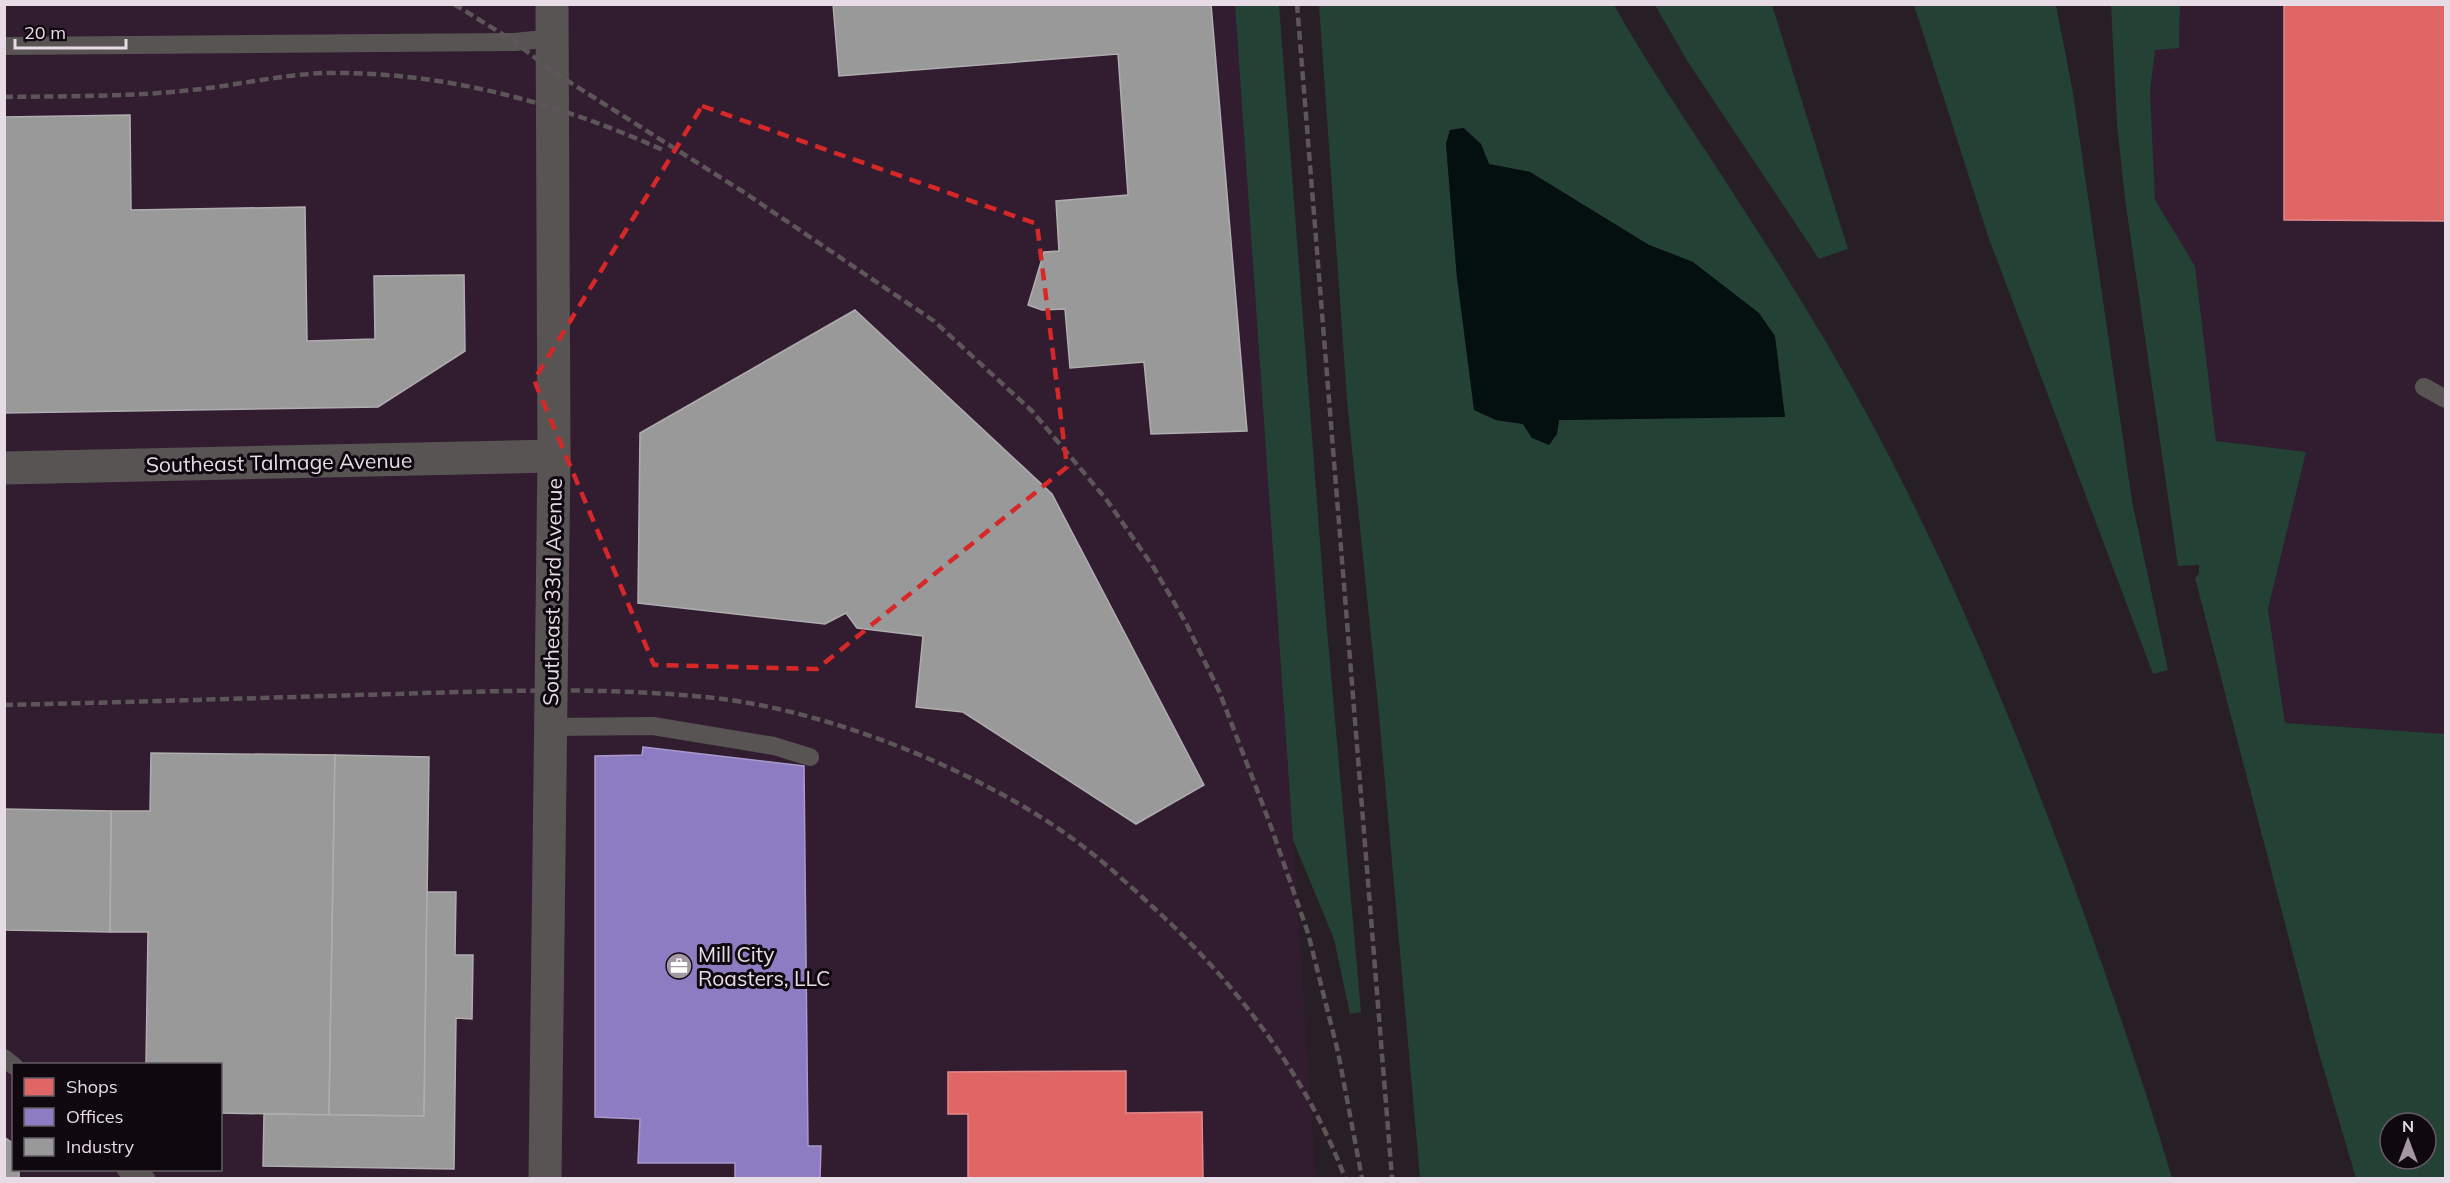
<svg xmlns="http://www.w3.org/2000/svg" width="2450" height="1183" font-family="Mulish,sans-serif">
<style>
.built{fill:#321d30;fill-rule:evenodd}
.green{fill:#234135;fill-rule:evenodd}
.water{fill:#040f10}
.shops{fill:#e06666;stroke:#e2898c;stroke-width:1.5}
.offices{fill:#8e7cc3;stroke:#a998ce;stroke-width:1.5}
.industry{fill:#999;stroke:#b0adb0;stroke-width:1.5}
.lines{fill:none;stroke-linecap:round;stroke-linejoin:round}
.lane{stroke:#585454;stroke-width:18}
.street{stroke:#585454;stroke-width:33}
.rail{stroke:#5c5659;stroke-width:4.5;stroke-dasharray:9 4.5;stroke-linecap:butt}
.marked{fill:none;stroke:#d62828;stroke-width:4.5;stroke-dasharray:12 8;stroke-linejoin:round}
.labels{text-anchor:middle;dominant-baseline:central;stroke-width:6;stroke-linejoin:round;paint-order:stroke}
.street-label{font-size:21px;fill:#e7dbe6;stroke:#0f080f}
.poi-label{font-size:21px;fill:#e7dbe6;stroke:#0f080f;text-anchor:start}
</style>
<rect width="100%" height="100%" fill="#281e26"/>
<g class="built">
<path d="M5 5H1235L1316 1178H5ZM14 1064H220V1170H14Z"/>
<path d="M2180 5H2445V734L2285 723 2268 609 2306 452 2216 441 2195 266 2155 200 2150 91 2155 49 2179 48Z"/>
</g>
<g class="green">
<path d="M1235 5H1279L1325 607 1361 1012 1350 1014 1334 939 1293 840Z"/>
<path d="M1319 5H1614C1648 66 1688 123 1726 182 1776 259 1825 337 1869 418 1950 568 2015 726 2074 886 2109 983 2143 1080 2172 1178H1420L1379 715 1347 400ZM1464 128 1481 144 1489 164 1530 172 1649 245 1693 262 1785 416 1559 420 1557 434 1532 438 1523 424 1496 420 1457 278 1446 144 1450 130Z"/>
<path d="M1655 5H1772L1848 249 1819 259 1688 62Z"/>
<path d="M1914 5H2056L2073 93 2132 501 2168 670 2153 674 1988 236Z"/>
<path d="M2111 5H2180L2179 48 2155 50 2150 91 2155 200 2195 266 2216 441 2306 452 2268 609 2285 723 2445 734V1178H2356L2318 1050 2195 578 2199 573V565L2178 566 2125 199 2117 124ZM2390 1123H2426V1159H2390Z"/>
</g>
<path class="water" d="M1463 128 1481 144 1489 164 1530 172 1649 245 1693 262 1759 313 1775 336 1785 417 1559 420 1557 434 1549 445 1532 438 1523 424 1496 420 1474 410 1457 278 1446 144 1450 130Z"/>
<g class="shops">
<path d="M2284 4H2446V221L2284 220Z"/>
<path d="M1126 1071V1113L1202 1112 1203 1178H968V1114H948V1072Z"/>
</g>
<path class="offices" d="M643 747 804 766 808 1146H821L820 1178H735V1163H638L640 1119 595 1117V756L642 755Z"/>
<g class="industry">
<path d="M833 4H1211L1247 431 1151 434 1144 362 1070 368 1065 309 1042 310 1028 305 1044 252 1059 251 1056 201 1128 195 1118 54 839 76Z"/>
<path d="M130 115 131 210 305 207 307 341 375 339 374 276 464 275 465 351 378 407 4 413V117Z"/>
<path d="M855 310 1052 494 1204 785 1136 824 963 712 916 707 923 636 857 628 846 613 825 624 638 603 640 433Z"/>
<path d="M151 753 335 755 329 1115 220 1113V1064H146L148 932H110L111 811H150Z"/>
<path d="M335 755 429 757 424 1116 329 1115Z"/>
<path d="M4 809 111 811 110 932 4 930Z"/>
<path d="M427 892H456L455 955H473L472 1019 456 1018 454 1169 263 1166 264 1114 424 1116Z"/>
<path d="M4 1137 14 1144V1170H19V1178H4Z"/>
</g>
<g class="lines">
<g class="lane">
<path d="M4 46 515 42 552 38"/>
<path d="M2424 387 2446 399"/>
<path d="M550 727 653 726 774 746 810 757"/>
<path d="M4 1058 14 1066"/>
<path d="M126 1170 146 1178"/>
</g>
<g class="street">
<path d="M4 468 554 456"/>
<path d="M545 1178 554 456 552 4"/>
</g>
<g class="rail">
<path d="M454 4 515 42 552 71 742 191 934 321 1032 411 1106 499 1154 568 1186 623 1219 691 1269 821 1308 933 1338 1052 1362 1178"/>
<path d="M1297 4 1392 1178"/>
<path d="M4 97C66 96 130 97 191 90 234 86 284 74 326 73 442 71 560 103 665 151"/>
<path d="M4 705C133 702 262 698 391 694 502 691 613 686 723 699 833 713 976 770 1066 834 1098 856 1127 883 1155 909 1235 982 1307 1076 1345 1178"/>
</g>
</g>
<path class="marked" d="M702 106 1037 224 1067 467 817 669 654 665 534 380Z"/>
<defs>
<symbol id="office-disc" viewBox="-11 -11 22 22"><circle r="9.5" fill="#a499a3" stroke="#0f080f"/><path d="M-6-3h4V-5.5h4V-3h4V5H-6ZM-1-4.5V-3h2v-1.5ZM-6 0V1H6V0Z" fill="#fff"/></symbol>
</defs>
<g fill-rule="evenodd">
<use href="#office-disc" x="664" y="951" width="30" height="30"/>
</g>
<g class="labels">
<g class="street-label">
<text transform="translate(279 462) rotate(-1)">Southeast Talmage Avenue</text>
<text transform="translate(552 592) rotate(-89)">Southeast 33rd Avenue</text>
</g>
<g class="poi-label">
<text x="698" y="954">Mill City<tspan x="698" dy="24">Roasters, LLC</tspan></text>
</g>
</g>
<rect width="2450" height="1183" fill="none" stroke="#e7dbe6" stroke-width="12"/>
<rect x="12" y="1063" width="210" height="108" fill="#0f080f" stroke="#655c65" stroke-width="1.5"/>
<rect x="24" y="1078" width="30" height="18" fill="#e06666" stroke="#655c65" stroke-width="1.5"/>
<text x="66" y="1093" font-size="18" fill="#e7dbe6">Shops</text>
<rect x="24" y="1108" width="30" height="18" fill="#8e7cc3" stroke="#655c65" stroke-width="1.5"/>
<text x="66" y="1123" font-size="18" fill="#e7dbe6">Offices</text>
<rect x="24" y="1138" width="30" height="18" fill="#999999" stroke="#655c65" stroke-width="1.5"/>
<text x="66" y="1153" font-size="18" fill="#e7dbe6">Industry</text>
<g transform="translate(2408 1141)"><circle r="28" fill="#0f080f" stroke="#655c65" stroke-width="1.5"/>
<path d="M0-4.5L10 22L0 15L-10 22Z" fill="#a499a3"/>
<text y="-9" font-size="16" font-weight="bold" text-anchor="middle" fill="#e7dbe6">N</text>
</g>
<path d="M15 39v9h111v-9" fill="none" stroke="#e7dbe6" stroke-width="3"/>
<text x="24" y="39" font-size="18" fill="#e7dbe6" stroke="#0f080f" stroke-width="4.5" paint-order="stroke">20 m</text>
</svg>
